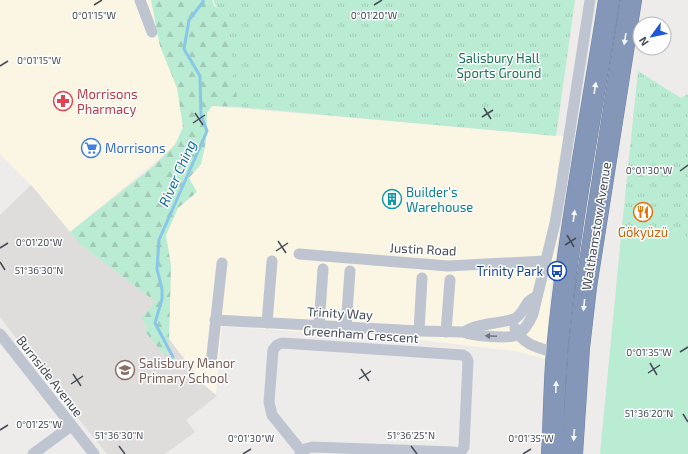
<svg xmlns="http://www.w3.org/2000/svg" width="688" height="454" font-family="'Exo 2',sans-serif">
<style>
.commercial{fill:#faf6e3}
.education{fill:#dfdcdc}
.grass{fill:#baebd3}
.forest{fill:url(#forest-firs)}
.park{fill:url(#park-tufts)}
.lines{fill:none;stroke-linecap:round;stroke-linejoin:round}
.stream{stroke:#88c7e7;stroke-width:3}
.highway-casing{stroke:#6f82a4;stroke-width:22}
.street{stroke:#bfc5d0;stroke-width:11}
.highway{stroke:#8497b9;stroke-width:21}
.oneway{fill:#f3f5f8}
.oneway2{fill:#707681}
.ticks{fill:none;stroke:#454c57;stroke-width:1.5}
.labels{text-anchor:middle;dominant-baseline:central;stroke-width:3;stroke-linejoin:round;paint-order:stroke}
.park-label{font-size:13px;fill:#1a7453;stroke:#fff}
.health-label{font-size:13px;fill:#be3a42;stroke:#fff;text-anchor:start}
.shop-label{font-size:13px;fill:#366cbe;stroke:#fff;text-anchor:start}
.culture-label{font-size:13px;fill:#0d838f;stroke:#fff;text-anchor:start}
.street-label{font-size:13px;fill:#454c57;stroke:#fff}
.food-label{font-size:13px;fill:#c56008;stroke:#fff}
.transit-label{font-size:13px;fill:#164399;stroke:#fff;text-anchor:end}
.education-label{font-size:13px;fill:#785e54;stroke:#fff;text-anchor:start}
.water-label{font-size:14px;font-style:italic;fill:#126e9d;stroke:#fff}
.ticks-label{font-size:10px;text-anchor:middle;fill:#454c57;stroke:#fff;stroke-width:3;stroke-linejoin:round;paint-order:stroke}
</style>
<defs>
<pattern id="forest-firs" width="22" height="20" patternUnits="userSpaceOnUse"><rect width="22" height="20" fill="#baebd3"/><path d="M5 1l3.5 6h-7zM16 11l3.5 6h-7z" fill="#a1cbb7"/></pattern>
<pattern id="park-tufts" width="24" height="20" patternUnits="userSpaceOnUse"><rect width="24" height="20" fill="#baebd3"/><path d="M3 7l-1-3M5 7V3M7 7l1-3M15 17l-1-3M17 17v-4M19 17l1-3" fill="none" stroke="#a1cbb7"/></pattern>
</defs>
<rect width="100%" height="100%" fill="#eeebeb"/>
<g class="commercial">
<path d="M0 0H172L186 128 171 149 70 232 31 185 0 154Z"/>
<path d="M212 106 573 137 551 287 545 359 515 351 420 340 222 326 216 395 204 385 169 339 171 266 166 236 178 208 196 192 189 178 201 164 206 142 207 113Z"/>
</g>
<path class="education" d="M31 185 81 245 156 302 148 328 144 330 163 331 204 385 217 396 186 420 195 432 165 454H107L47 379 0 317V215Z"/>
<path class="grass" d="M622 226 677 232 688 237V454H600Z"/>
<path class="forest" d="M151 0H212L214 6 231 18 238 107 212 106 207 113 206 142 201 164 189 178 197 192 178 208 166 235 171 266 169 339 166 357 144 330 148 328 141 318 156 302 81 245 70 232 150 169 175 145 183 127 177 88 160 46Z"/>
<g class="park">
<path d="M214 0H575L556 136 238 107 227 22 214 3Z"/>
<path d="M638 71 681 98 688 94V237L677 232 622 226Z"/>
</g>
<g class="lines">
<path class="stream" d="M173 357 155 323 162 299V289L157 269 159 240 207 131 201 115 200 76 184 49 189 20 203 2V0"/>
<defs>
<g id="highway">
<path d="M552 454C554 420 554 385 557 351 568 233 591 117 609 0"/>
<path d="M572 454 579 348 586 287 631 0"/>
</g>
</defs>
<use href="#highway" class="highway-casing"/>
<g class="street">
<path d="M140 0 152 32"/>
<path d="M299 254 448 266 545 261"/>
<path d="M215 320 419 331 464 332C472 336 510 339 517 335 524 331 530 321 533 314L555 223 561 188 590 0"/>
<path d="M267 323 272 261"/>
<path d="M319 326 323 269"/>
<path d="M346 327 350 271"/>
<path d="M515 328C523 346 540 348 557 353"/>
<path d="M419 331 422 278"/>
<path d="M446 332 450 280"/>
<path d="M464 332C477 323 499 324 514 319 521 316 524 308 528 302 530 300 533 298 536 297"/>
<path d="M0 334 94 454"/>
<path d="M211 364 222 263"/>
<path d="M302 452 272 415 269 402 273 350 277 345 282 343 463 355 466 357 468 361 464 447 460 453"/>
<path d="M33 454 71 426"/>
<path d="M300 454 305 449 312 447 454 452 460 454"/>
</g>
<use href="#highway" class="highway"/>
</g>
<defs><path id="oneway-solid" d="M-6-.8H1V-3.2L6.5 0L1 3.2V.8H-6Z"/></defs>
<g class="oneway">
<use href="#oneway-solid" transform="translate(625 39) rotate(99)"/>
<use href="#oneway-solid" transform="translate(595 88) rotate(-81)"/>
<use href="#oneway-solid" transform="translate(574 216) rotate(-82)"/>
<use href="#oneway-solid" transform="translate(584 305) rotate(96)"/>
<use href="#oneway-solid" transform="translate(556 387) rotate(-88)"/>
<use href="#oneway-solid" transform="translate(574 435) rotate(94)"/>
</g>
<use class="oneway2" href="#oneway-solid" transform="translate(491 336) rotate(-178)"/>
<path class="ticks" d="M94 5 102 0M374 5 382 0M0 66 8 61M484 108 491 119M195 113 203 125M482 117 493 110M193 123 205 115M680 171 688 165M567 235 574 247M278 241 286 253M565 245 576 238M0 248 8 243M276 251 288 243M0 262 5 270M680 352 688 347M650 363 657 375M361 369 369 381M648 373 660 365M73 374 81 386M359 379 371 371M71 384 83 376M683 414 688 422M0 430 8 425M119 446 125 454M411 446 417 454M243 454 251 449M523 454 531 449"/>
<defs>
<symbol id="pharmacy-ring" viewBox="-11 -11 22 22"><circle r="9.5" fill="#fff" stroke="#e0444e" stroke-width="1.5"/><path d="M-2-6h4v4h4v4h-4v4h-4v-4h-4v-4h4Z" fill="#e0444e"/></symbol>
<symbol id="supermarket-ring" viewBox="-11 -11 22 22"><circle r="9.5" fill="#fff" stroke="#3f7fe0" stroke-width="1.5"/><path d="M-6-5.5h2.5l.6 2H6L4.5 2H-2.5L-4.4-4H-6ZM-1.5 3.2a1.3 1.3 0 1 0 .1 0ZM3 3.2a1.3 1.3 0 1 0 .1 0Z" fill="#3f7fe0"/></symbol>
<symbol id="building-ring" viewBox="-11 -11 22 22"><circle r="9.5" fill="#fff" stroke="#0f9aa8" stroke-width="1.5"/><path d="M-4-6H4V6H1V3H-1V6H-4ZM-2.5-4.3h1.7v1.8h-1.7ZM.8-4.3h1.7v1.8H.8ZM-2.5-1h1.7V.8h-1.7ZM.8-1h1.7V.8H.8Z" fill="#0f9aa8"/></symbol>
<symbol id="restaurant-ring" viewBox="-11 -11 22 22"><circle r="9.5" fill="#fff" stroke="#e8710a" stroke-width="1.5"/><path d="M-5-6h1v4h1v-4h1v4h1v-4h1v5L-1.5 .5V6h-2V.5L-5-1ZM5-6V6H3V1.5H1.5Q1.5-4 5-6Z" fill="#e8710a"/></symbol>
<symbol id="bus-ring" viewBox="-11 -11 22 22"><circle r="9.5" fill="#fff" stroke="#1a4fb4" stroke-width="1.5"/><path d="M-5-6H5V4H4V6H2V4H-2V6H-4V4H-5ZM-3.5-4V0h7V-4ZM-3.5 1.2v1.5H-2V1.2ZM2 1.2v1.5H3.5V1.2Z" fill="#1a4fb4"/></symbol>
<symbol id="school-ring" viewBox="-11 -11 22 22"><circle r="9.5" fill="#fff" stroke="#8d6e63" stroke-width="1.5"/><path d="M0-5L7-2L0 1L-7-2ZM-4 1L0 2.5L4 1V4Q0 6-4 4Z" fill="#8d6e63"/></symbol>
</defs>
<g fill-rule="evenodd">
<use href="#pharmacy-ring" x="52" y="90" width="22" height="22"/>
<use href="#supermarket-ring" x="80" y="137" width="22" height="22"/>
<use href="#building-ring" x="381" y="188" width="22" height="22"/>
<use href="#restaurant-ring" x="632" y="201" width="22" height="22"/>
<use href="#bus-ring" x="546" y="260" width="22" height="22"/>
<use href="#school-ring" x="114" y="359" width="22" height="22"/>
</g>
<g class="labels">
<g class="park-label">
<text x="499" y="58">Salisbury Hall<tspan x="499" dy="15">Sports Ground</tspan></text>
</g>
<g class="health-label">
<text x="77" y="94">Morrisons<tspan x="77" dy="15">Pharmacy</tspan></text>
</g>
<g class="shop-label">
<text x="105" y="148">Morrisons</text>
</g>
<g class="culture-label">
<text x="406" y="192">Builder's<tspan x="406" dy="15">Warehouse</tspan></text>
</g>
<g class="street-label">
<text transform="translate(596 226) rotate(-81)">Walthamstow Avenue</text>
<text transform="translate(423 249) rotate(3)">Justin Road</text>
<text transform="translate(340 313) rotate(3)">Trinity Way</text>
<text transform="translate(361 334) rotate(4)">Greenham Crescent</text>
<text transform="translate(50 376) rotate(52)">Burnside Avenue</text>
</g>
<g class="food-label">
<text x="643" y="232">Gökyüzü</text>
</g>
<g class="transit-label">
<text x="543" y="271">Trinity Park</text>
</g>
<g class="education-label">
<text x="139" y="363">Salisbury Manor<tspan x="139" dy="15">Primary School</tspan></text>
</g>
<g class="water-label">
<text transform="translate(177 173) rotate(-66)">River Ching</text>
</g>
</g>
<g class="ticks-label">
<text x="374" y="19">0°01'20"W</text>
<text x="94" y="19">0°01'15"W</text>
<text x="39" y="64">0°01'15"W</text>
<text x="649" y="174">0°01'30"W</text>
<text x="39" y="246">0°01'20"W</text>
<text x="39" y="274">51°36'30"N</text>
<text x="649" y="356">0°01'35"W</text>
<text x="649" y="417">51°36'20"N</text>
<text x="39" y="428">0°01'25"W</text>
<text x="119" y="439">51°36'30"N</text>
<text x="411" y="439">51°36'25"N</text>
<text x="251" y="442">0°01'30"W</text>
<text x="531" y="442">0°01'35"W</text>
</g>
<g transform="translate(652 36) rotate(237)"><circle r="19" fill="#ffffff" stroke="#b5b7bc"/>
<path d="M0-3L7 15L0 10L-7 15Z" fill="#2057d3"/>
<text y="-6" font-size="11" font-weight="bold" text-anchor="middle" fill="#454c57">N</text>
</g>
</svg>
